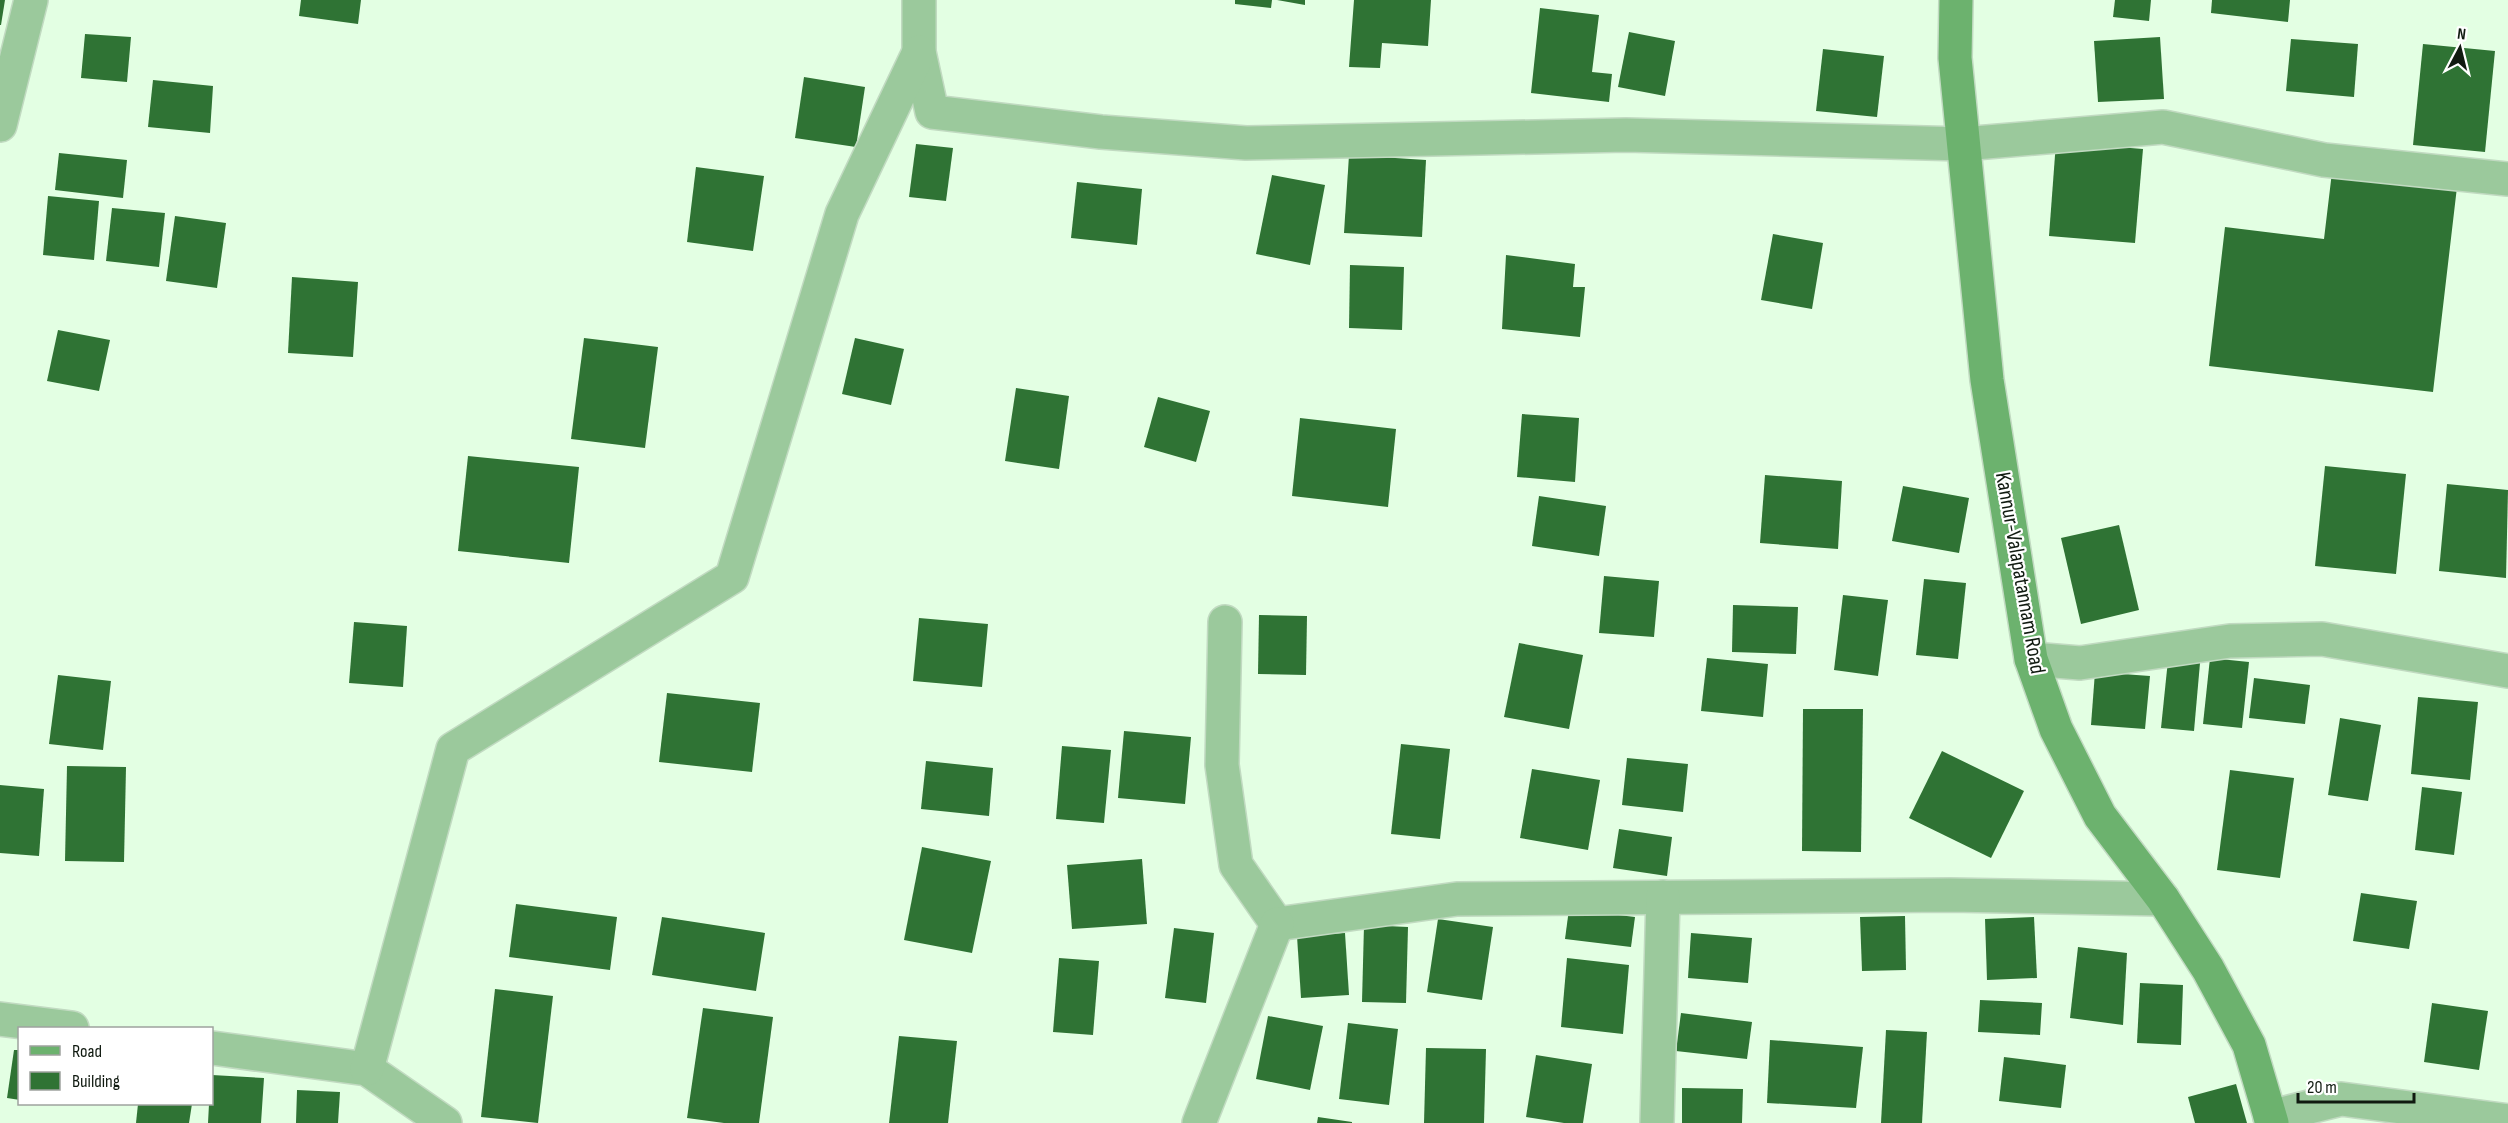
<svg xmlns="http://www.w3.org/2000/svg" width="2508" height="1123" font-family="'Sofia Sans Condensed',sans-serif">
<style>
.building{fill:#2f7334}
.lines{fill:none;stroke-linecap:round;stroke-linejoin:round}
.minor-casing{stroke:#c1dac1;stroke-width:36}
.secondary-casing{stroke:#c1dac1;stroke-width:36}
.minor{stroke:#9bc99c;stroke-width:33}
.secondary{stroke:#6cb26e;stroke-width:33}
.labels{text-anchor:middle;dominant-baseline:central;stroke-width:4.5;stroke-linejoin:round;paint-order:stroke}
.street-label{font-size:22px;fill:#101a10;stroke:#fff}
</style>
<rect width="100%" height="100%" fill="#e3ffe3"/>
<g class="building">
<path d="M0 0H5L1 25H0Z"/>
<path d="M301 0H361L358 24 299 16Z"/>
<path d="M1235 0H1272L1271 8 1235 4Z"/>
<path d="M1277 0H1305V5Z"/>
<path d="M1354 0H1431L1428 46 1382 43 1380 68 1349 67Z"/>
<path d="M2115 0H2151L2149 21 2113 17Z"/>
<path d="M2212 0H2290L2288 22 2211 13Z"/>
<path d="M1540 8 1599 15 1592 72 1612 74 1609 102 1531 93Z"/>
<path d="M1629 32 1675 41 1665 96 1618 87Z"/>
<path d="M85 34 131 37 127 82 81 78Z"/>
<path d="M2160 37 2164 99 2098 102 2094 41Z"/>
<path d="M2291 39 2358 44 2354 97 2286 91Z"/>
<path d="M2423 44 2495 51 2485 152 2413 145Z"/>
<path d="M1823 49 1884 56 1877 117 1816 111Z"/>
<path d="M804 77 865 87 856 147 795 138Z"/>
<path d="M153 80 213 86 210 133 148 127Z"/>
<path d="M2056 142 2143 149 2135 243 2049 236Z"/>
<path d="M916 144 953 148 946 201 909 197Z"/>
<path d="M59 153 127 160 123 198 55 190Z"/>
<path d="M1349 155 1426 160 1422 237 1344 233Z"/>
<path d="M696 167 764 176 753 251 687 242Z"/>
<path d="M2332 172 2457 187 2433 392 2209 366 2225 227 2324 239Z"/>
<path d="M1272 175 1325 185 1310 265 1256 254Z"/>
<path d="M1077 182 1142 189 1137 245 1071 238Z"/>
<path d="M48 196 99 201 94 260 43 255Z"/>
<path d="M112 208 165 213 159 267 106 261Z"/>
<path d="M175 216 226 223 217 288 166 281Z"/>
<path d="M1773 234 1823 243 1812 309 1761 300Z"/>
<path d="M1506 255 1575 264 1573 287H1585L1580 337 1502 329Z"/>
<path d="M1350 265 1404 267 1402 330 1349 328Z"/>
<path d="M292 277 358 282 353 357 288 353Z"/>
<path d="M58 330 110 340 99 391 47 381Z"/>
<path d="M584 338 658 347 645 448 571 439Z"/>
<path d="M855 338 904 349 891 405 842 394Z"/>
<path d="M1016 388 1069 396 1059 469 1005 461Z"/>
<path d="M1158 397 1210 411 1196 462 1144 447Z"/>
<path d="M1522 414 1579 418 1575 482 1517 477Z"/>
<path d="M1300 418 1396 429 1388 507 1292 496Z"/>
<path d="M468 456 579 467 569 563 458 551Z"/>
<path d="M2325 466 2406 474 2396 574 2315 566Z"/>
<path d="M1765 475 1842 481 1838 549 1760 543Z"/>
<path d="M2447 484 2508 490 2506 578 2439 571Z"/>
<path d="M1903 486 1969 498 1959 553 1892 541Z"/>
<path d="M1539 496 1606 506 1599 556 1532 546Z"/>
<path d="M2119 525 2139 610 2081 624 2061 538Z"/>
<path d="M1604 576 1659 581 1654 637 1599 633Z"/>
<path d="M1924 579 1966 583 1958 659 1916 655Z"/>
<path d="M1843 595 1888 600 1878 676 1834 670Z"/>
<path d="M1733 605 1798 607 1796 654 1732 652Z"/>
<path d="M1259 615 1307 616 1306 675 1258 674Z"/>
<path d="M919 618 988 624 982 687 913 681Z"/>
<path d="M354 622 407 626 403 687 349 683Z"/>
<path d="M1519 643 1583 655 1569 729 1504 717Z"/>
<path d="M1707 658 1768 664 1763 717 1701 711Z"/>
<path d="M2210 658 2249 662 2242 728 2203 724Z"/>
<path d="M2168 660 2200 663 2194 731 2161 728Z"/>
<path d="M2095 672 2150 676 2145 729 2091 725Z"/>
<path d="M58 675 111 681 103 750 49 744Z"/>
<path d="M2254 678 2310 685 2305 724 2249 718Z"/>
<path d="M667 693 760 703 752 772 659 762Z"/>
<path d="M2418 697 2478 702 2470 780 2411 774Z"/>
<path d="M1803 709H1863L1861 852 1802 851Z"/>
<path d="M2340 718 2381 725 2368 801 2328 795Z"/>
<path d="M1124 731 1191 737 1185 804 1118 798Z"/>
<path d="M1401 744 1450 749 1440 839 1391 834Z"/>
<path d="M1062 746 1111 750 1104 823 1056 819Z"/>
<path d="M1942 751 2024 791 1991 858 1909 818Z"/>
<path d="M1627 758 1688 764 1683 812 1622 805Z"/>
<path d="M926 761 993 768 989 816 921 809Z"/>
<path d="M67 766 126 767 124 862 65 861Z"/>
<path d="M1532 769 1600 780 1588 850 1520 838Z"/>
<path d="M2230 770 2294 778 2280 878 2217 870Z"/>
<path d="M0 785 44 789 39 856 0 853Z"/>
<path d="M2422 787 2462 792 2454 855 2415 850Z"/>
<path d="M1619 829 1672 837 1667 876 1613 868Z"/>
<path d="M922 847 991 861 972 953 904 940Z"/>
<path d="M1142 859 1147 924 1072 929 1067 865Z"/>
<path d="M2361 893 2417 901 2409 949 2353 941Z"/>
<path d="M516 904 617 917 610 970 509 957Z"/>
<path d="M1569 909 1635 917 1631 947 1565 939Z"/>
<path d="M1905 916 1906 970 1862 971 1860 917Z"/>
<path d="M662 917 765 933 756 991 652 975Z"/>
<path d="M2034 917 2037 978 1987 980 1985 919Z"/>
<path d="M1438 919 1493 927 1482 1000 1427 992Z"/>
<path d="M1364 925 1408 927 1406 1003 1362 1002Z"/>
<path d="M1174 928 1214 933 1206 1003 1165 998Z"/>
<path d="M1345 933 1349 995 1301 998 1297 936Z"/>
<path d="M1691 933 1752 938 1748 983 1688 978Z"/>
<path d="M2078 947 2127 953 2123 1025 2070 1018Z"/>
<path d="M1059 958 1099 961 1093 1035 1053 1032Z"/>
<path d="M1567 958 1629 965 1623 1034 1561 1027Z"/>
<path d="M2140 983 2183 985 2181 1045 2137 1043Z"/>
<path d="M495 989 553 996 538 1123 481 1117Z"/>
<path d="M1980 1000 2042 1003 2040 1035 1978 1032Z"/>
<path d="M2432 1003 2488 1011 2479 1070 2424 1062Z"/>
<path d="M703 1008 773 1017 759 1123H724L687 1118Z"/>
<path d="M1681 1013 1752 1022 1747 1059 1676 1051Z"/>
<path d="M1268 1016 1323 1026 1310 1090 1256 1079Z"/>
<path d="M1348 1023 1398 1029 1389 1105 1339 1099Z"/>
<path d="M1886 1030 1927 1032 1922 1123H1881Z"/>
<path d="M899 1036 957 1041 948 1123H889Z"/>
<path d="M1770 1040 1863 1047 1856 1108 1767 1103Z"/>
<path d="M1426 1048 1486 1049 1484 1123H1424Z"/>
<path d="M14 1050H20V1100L7 1098Z"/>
<path d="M1536 1055 1592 1064 1583 1123H1564L1526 1117Z"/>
<path d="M2004 1057 2066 1065 2061 1108 1999 1101Z"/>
<path d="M212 1075 264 1078 261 1123H208L209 1104H212Z"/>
<path d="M2236 1084 2247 1123H2195L2188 1097Z"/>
<path d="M1682 1088 1743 1089 1742 1123H1682Z"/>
<path d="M297 1090 340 1092 338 1123H296Z"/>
<path d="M138 1104H192L189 1123H136Z"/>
<path d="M1318 1117 1352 1122V1123H1317Z"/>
</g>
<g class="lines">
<defs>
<g id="minor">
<path d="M919 0V52L932 112 1101 132 1246 143 1626 135 1963 144 2163 127 2324 160 2508 179"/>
<path d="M0 125 31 0"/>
<path d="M1225 622 1222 765 1236 865 1277 924"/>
<path d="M2031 659 2080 663 2230 641 2322 639 2508 671"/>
<path d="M1277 924 1457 899 1950 895 2163 899"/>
<path d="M0 1019 72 1028"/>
<path d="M212 1048 367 1069 445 1123"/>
<path d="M367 1069 453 749 732 577 842 214 919 52"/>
<path d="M2270 1117 2341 1099 2508 1121"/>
<path d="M1199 1123 1277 924"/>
<path d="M1657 1123 1663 897"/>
</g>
<path id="secondary" d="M1956 0 1955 58 1987 380 2031 659 2056 729 2100 816 2163 899 2208 969 2249 1045 2272 1123"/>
</defs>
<use href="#minor" class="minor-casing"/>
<use href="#secondary" class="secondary-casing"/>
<use href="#minor" class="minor"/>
<use href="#secondary" class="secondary"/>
</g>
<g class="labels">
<g class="street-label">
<text transform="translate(2020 573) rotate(80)">Kannur-Valapatannam Road</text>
</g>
</g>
<rect x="18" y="1027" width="195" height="78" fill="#ffffff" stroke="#9fa39f" stroke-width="1.5"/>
<rect x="30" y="1046" width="30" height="9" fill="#6cb26e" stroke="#9fa39f" stroke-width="1.5"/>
<text x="72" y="1057" font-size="18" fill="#101a10">Road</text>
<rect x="30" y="1072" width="30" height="18" fill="#2f7334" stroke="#9fa39f" stroke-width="1.5"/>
<text x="72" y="1087" font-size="18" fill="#101a10">Building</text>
<g transform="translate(2460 48) rotate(7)" stroke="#ffffff" stroke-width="4.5" paint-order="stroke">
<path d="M0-4.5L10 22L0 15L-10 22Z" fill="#101a10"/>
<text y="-9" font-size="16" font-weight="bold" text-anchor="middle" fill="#101a10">N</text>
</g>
<path d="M2298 1093v9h116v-9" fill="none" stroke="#101a10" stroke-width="3"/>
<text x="2307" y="1093" font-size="18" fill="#101a10" stroke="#ffffff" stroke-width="4.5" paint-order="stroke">20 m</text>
</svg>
